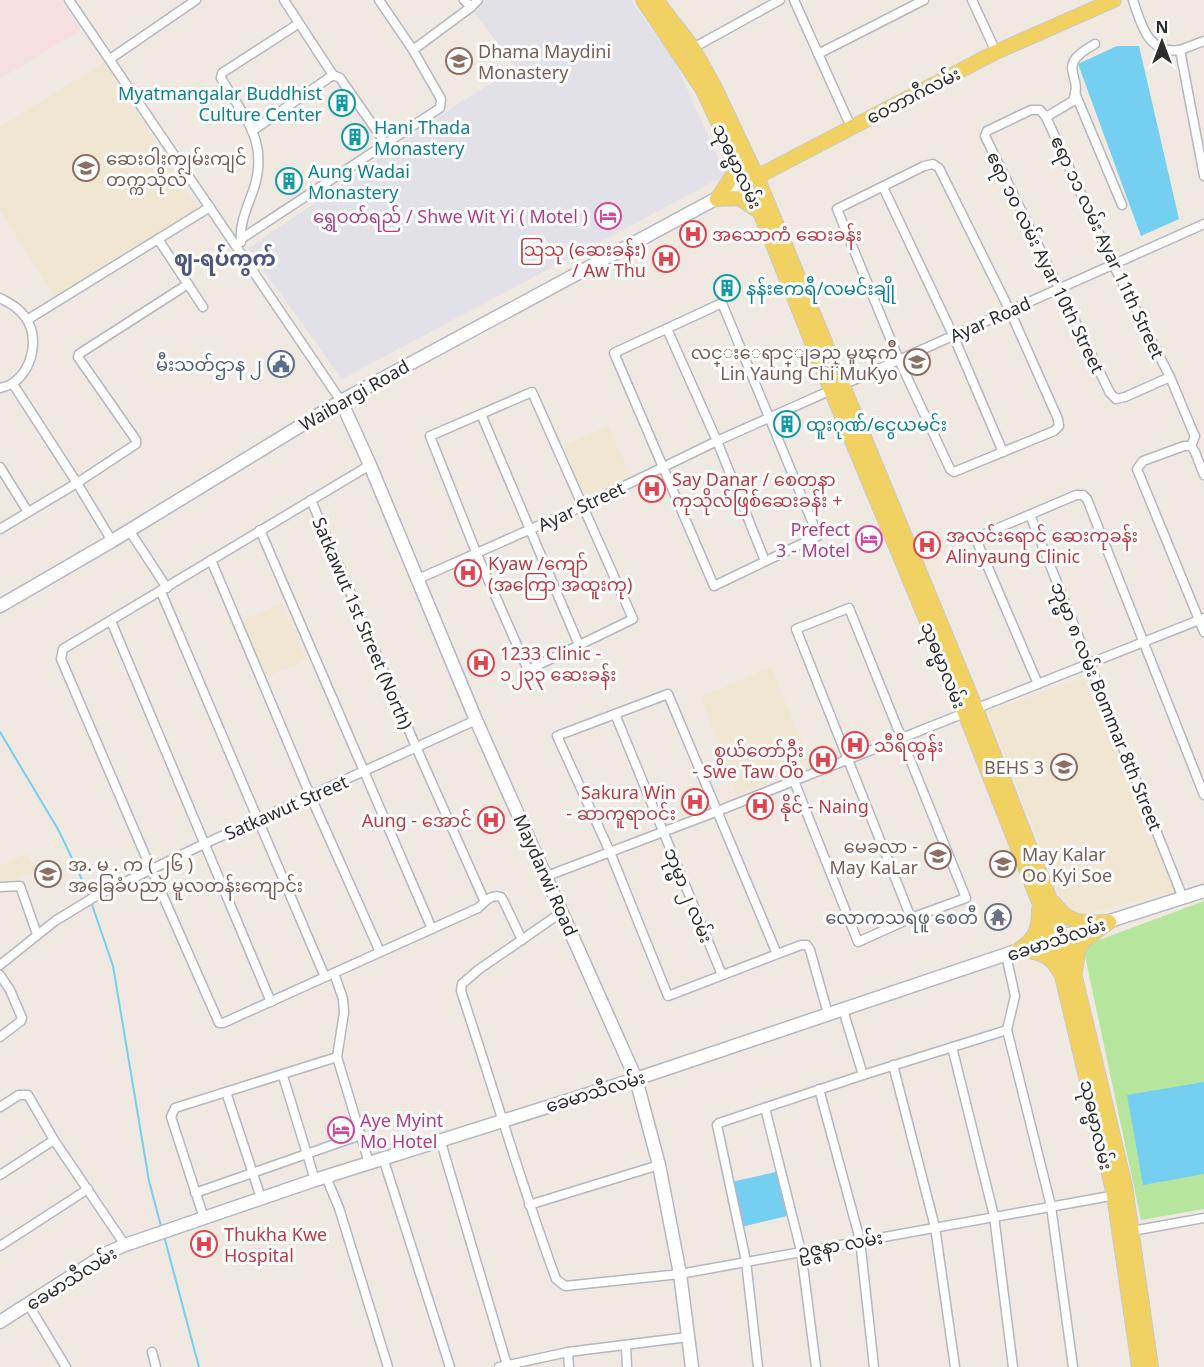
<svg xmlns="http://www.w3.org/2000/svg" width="1204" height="1367" font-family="'Noto Sans','Noto Sans Myanmar',sans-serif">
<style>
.industrial{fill:#e3e1e8}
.education{fill:#f0e6d1}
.medical{fill:#f5dfe0}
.green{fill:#b6e59e}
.water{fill:#75cff0}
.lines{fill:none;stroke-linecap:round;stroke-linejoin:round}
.stream{stroke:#75cff0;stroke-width:2}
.street-casing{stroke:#b4b7c1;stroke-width:11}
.secondary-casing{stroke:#b4b7c1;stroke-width:15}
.primary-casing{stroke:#c9c9c9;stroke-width:16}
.street{stroke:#fff;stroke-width:8}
.secondary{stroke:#fff;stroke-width:12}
.primary{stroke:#f2d163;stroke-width:14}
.labels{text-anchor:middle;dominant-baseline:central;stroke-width:6;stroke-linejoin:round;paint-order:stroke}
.education-label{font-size:18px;fill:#785e54;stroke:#fff;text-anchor:start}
.culture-label{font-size:18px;fill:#0d838f;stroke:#fff;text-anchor:start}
.street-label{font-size:18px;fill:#2e2e2e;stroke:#fff}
.hotel-label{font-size:18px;fill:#b23c85;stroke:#fff;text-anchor:end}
.health-label{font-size:18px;fill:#be3a42;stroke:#fff;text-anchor:start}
.service-label{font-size:18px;fill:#4e5e75;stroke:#fff;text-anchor:end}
.worship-label{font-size:18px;fill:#5b616d;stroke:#fff;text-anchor:end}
.quarter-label{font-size:21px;font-weight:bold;fill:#4d5680;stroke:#fff}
</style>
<rect width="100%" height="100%" fill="#efe9e1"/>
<path class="industrial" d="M486 0H631L675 62 726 175 342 379 248 249 456 105 516 68 475 13Z"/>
<g class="education">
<path d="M105 62 198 209 55 297 0 210V127Z"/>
<path d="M608 426 631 477 586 497 563 446Z"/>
<path d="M282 604 306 660 264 678 240 621Z"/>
<path d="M771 667 811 765 736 795 701 697Z"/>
<path d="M1089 676 1175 892 1069 918 987 711Z"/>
<path d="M27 854 36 870 1 886 0 866Z"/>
</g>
<path class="medical" d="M0 0H61L81 30 0 79Z"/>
<path class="green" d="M1204 901V1209L1141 1220 1083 946Z"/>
<g class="water">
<path d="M1117 46H1139L1179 219 1141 236 1078 64Z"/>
<path d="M1204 1082V1174L1143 1185 1127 1095Z"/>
<path d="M776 1172 787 1216 741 1227 731 1182Z"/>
</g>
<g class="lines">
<g class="stream">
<path d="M0 732 59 831 87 890 113 966 149 1181 161 1226"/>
<path d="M164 1236 199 1367"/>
</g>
<defs>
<g id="street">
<path d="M69 0 341 401"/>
<path d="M284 0 333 75 340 78 386 144"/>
<path d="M464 0 471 7"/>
<path d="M794 0 851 127"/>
<path d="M972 0 996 52"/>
<path d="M1133 0C1141 25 1149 55 1180 50L1204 176"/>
<path d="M693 48 780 0"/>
<path d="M413 50 471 7 478 0"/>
<path d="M1180 50 1204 41"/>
<path d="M818 54 924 0"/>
<path d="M110 59 196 0"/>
<path d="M1075 93 1122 205"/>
<path d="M1046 117 1073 101C1085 73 1052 68 1095 44"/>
<path d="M252 131 333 75"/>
<path d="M933 164 939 168 1010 311 1058 419 1059 426 1054 431 954 472 950 469 899 360 837 209 924 166Z"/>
<path d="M883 187 953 335 1003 452"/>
<path d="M158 239 203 307"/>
<path d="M241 239 440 108 441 99 413 50 379 0"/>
<path d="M241 242C239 223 248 206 254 188 269 141 244 117 221 78L222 73 298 24"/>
<path d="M0 298C11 304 19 308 26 318 39 338 33 369 13 383 10 385 4 387 0 388"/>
<path d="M722 303 818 536 714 586 614 353Z"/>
<path d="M27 320 210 207"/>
<path d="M667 329 717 441 765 561"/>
<path d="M1170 377 1125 397 1116 399 1110 393 985 136 987 131 1031 110H1040L1046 117 1113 264 1170 377 1193 432 1195 436 1191 446"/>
<path d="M13 384 77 483 112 541"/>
<path d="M532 392 633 619 528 670 476 552 430 436Z"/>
<path d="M481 414 579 645"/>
<path d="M1191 446H1184L1143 461 1137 469 1204 632"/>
<path d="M1191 446 1195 452 1204 475"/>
<path d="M370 465 63 649 61 659 151 869 219 1023H223L478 908C485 902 490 894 501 897L504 902 522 940"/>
<path d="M0 467 28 512"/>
<path d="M311 500 416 747 484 900"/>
<path d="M1030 515 1183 898"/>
<path d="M0 529 77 483 136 444V440L78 357 79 354 188 284"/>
<path d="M129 530 167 588"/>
<path d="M260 530 432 929"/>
<path d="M211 560 310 795 380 952"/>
<path d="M418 579 583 506 717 441 1204 224"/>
<path d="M161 592 325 977"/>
<path d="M111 621 271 1002"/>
<path d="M1038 684 978 544 979 538 982 535 1076 495H1083L1087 499 1204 795"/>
<path d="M615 714 722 975"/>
<path d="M794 781 858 942 911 918 966 898 849 608 796 629 911 918"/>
<path d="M547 876 718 811 1204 618"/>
<path d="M0 887 20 886 37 934"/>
<path d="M562 912 478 970 462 984 461 991C493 1087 521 1184 556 1279L565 1286 680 1274 1116 1195"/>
<path d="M777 954 668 694 557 736 610 852 668 996 801 945H807L810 950 828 1014"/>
<path d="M1006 955 1015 996 1007 1030"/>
<path d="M0 965 55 921 96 896 204 844 476 720"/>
<path d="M334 973 343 999 344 1013 337 1057 369 1163"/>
<path d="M0 975 10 990 22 1018 21 1021 0 1037"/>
<path d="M843 1010 863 1075"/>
<path d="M1007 1030 1051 1206 1073 1367"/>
<path d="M952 1047 994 1216 1013 1367"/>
<path d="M893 1065 935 1227 955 1367"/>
<path d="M283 1076 315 1180"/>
<path d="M819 1089 860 1240 874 1367"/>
<path d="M226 1092 261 1198"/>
<path d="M0 1107 19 1095H28L54 1140 125 1245"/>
<path d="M765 1108 801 1251 816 1367"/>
<path d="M440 1139 507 1365"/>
<path d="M383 1158 450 1367"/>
<path d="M0 1175 54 1140"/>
<path d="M326 1177 339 1208 388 1367"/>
<path d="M195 1193 361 1135"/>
<path d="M529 1205 659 1165"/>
<path d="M204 1218 171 1117 175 1108 337 1057"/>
<path d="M1132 1231 1204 1218"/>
<path d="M0 1246 88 1189"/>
<path d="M28 1304 66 1367"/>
<path d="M626 1346 627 1367"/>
<path d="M152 1352 156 1367"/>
<path d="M568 1352 569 1367"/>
<path d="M499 1367 568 1352 688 1337"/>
<path d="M758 1367 746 1261 717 1125 719 1123 863 1075 1007 1030"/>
</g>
<g id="secondary">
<path d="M341 401 370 465 476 720 636 1079 659 1165 680 1274 692 1367"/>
<path d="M0 606 112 541 341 401 747 182"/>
<path d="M0 1322 109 1252 125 1245 315 1180 636 1079 1019 950 1204 891"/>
</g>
<g id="primary">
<path d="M643 0 703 90 760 212 831 390 965 713 1039 902 1052 940 1063 980 1114 1195 1139 1367"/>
<path d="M656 0 693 48 714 86 757 177 976 709 1049 897 1075 977 1125 1186 1151 1367"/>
<path d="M751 180 996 52 1114 0"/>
<path d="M717 199 733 175 734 157"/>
<path d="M717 199 739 198 759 211"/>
<path d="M1054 903C1071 926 1083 922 1109 922"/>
<path d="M1019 950C1036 951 1050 954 1059 971"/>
<path d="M1019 950C1035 938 1039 931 1039 910"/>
<path d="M1075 971 1079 945 1109 922"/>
</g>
</defs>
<use href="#street" class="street-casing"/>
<use href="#secondary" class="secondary-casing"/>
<use href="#primary" class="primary-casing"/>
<use href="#street" class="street"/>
<use href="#secondary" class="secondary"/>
<use href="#primary" class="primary"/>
</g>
<defs>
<symbol id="school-ring" viewBox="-11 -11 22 22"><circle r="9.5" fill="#fff" stroke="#8d6e63" stroke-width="1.5"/><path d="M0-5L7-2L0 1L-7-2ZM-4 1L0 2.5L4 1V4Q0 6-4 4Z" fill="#8d6e63"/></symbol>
<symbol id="building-ring" viewBox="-11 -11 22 22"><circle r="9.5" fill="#fff" stroke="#0f9aa8" stroke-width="1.5"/><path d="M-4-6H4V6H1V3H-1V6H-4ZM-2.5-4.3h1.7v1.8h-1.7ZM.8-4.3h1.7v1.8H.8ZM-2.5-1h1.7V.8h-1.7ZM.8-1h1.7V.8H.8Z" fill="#0f9aa8"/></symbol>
<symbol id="university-ring" viewBox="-11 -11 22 22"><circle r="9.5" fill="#fff" stroke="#8d6e63" stroke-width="1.5"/><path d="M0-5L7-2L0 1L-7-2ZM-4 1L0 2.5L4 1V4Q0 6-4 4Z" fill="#8d6e63"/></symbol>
<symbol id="hotel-ring" viewBox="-11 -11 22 22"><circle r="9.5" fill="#fff" stroke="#d1479c" stroke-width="1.5"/><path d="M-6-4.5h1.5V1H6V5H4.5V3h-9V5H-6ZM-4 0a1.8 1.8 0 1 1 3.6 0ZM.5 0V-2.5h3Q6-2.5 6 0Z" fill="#d1479c"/></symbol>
<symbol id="hospital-ring" viewBox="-11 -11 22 22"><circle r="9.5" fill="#fff" stroke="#e0444e" stroke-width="1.5"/><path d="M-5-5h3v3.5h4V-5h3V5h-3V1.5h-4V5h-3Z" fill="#e0444e"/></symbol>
<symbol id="civic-ring" viewBox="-11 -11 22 22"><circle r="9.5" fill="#fff" stroke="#5c6f8a" stroke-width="1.5"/><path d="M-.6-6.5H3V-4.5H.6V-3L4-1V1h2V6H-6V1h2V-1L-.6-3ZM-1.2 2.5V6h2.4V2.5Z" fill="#5c6f8a"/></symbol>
<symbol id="temple-ring" viewBox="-11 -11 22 22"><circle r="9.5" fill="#fff" stroke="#6b7280" stroke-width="1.5"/><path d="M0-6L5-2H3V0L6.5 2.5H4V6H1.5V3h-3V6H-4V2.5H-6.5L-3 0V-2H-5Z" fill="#6b7280"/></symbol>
</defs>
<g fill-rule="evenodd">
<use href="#school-ring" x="444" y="46" width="30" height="30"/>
<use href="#building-ring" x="327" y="88" width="30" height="30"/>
<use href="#building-ring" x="340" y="122" width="30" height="30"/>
<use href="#university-ring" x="71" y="153" width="30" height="30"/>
<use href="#building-ring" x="274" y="166" width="30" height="30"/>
<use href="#hotel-ring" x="593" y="201" width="30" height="30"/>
<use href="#hospital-ring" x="678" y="219" width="30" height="30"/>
<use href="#hospital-ring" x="651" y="244" width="30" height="30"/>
<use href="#building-ring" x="712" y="273" width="30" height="30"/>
<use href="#school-ring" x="902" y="347" width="30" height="30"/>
<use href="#civic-ring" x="266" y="349" width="30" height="30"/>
<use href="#building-ring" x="772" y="409" width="30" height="30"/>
<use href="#hospital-ring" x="637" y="474" width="30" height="30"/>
<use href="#hotel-ring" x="854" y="524" width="30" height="30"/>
<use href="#hospital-ring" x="912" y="530" width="30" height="30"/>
<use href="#hospital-ring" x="453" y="558" width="30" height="30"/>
<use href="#hospital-ring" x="466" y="648" width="30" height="30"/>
<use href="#hospital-ring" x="840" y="730" width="30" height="30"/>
<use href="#hospital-ring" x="808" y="745" width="30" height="30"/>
<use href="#school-ring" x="1049" y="752" width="30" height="30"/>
<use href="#hospital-ring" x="680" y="787" width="30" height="30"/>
<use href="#hospital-ring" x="745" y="791" width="30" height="30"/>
<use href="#hospital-ring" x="476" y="805" width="30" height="30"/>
<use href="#school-ring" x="923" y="841" width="30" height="30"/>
<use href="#school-ring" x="988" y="849" width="30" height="30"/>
<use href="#school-ring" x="33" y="859" width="30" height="30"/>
<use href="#temple-ring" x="983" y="902" width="30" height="30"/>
<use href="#hotel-ring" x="326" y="1115" width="30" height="30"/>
<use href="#hospital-ring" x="189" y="1229" width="30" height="30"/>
</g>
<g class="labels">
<g class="education-label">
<text x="478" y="51">Dhama Maydini<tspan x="478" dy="21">Monastery</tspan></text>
<text x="106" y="158">ဆေးဝါးကျွမ်းကျင်<tspan x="106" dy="21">တက္ကသိုလ်</tspan></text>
<text x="898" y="352" text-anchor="end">လင္းေရာင္ျခည္ မူၾကိဳ<tspan x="898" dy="21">Lin Yaung Chi MuKyo</tspan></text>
<text x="1044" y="767" text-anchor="end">BEHS 3</text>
<text x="918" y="846" text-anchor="end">မေခလာ -<tspan x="918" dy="21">May KaLar</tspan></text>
<text x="1022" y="854">May Kalar<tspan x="1022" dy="21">Oo Kyi Soe</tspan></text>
<text x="68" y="864">အ. မ . က ( ၂၆ )<tspan x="68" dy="21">အခြေခံပညာ မူလတန်းကျောင်း</tspan></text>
</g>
<g class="culture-label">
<text x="322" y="93" text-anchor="end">Myatmangalar Buddhist<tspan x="322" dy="21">Culture Center</tspan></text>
<text x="374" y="127">Hani Thada<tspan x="374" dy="21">Monastery</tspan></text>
<text x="308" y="171">Aung Wadai<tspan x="308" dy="21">Monastery</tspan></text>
<text x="746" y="288">နန်းဧကရီ/လမင်းချို</text>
<text x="806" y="424">ထူးဂုဏ်/ငွေယမင်း</text>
</g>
<g class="street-label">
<text transform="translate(913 95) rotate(-27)">ဝေဘာဂီလမ်း</text>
<text transform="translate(738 166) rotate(65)">သုဓမ္မာလမ်း</text>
<text transform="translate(1108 247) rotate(65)">ဧရာ ၁၁ လမ်း Ayar 11th Street</text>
<text transform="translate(1046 262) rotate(64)">ဧရာ ၁၀ လမ်း Ayar 10th Street</text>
<text transform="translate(990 319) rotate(-24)">Ayar Road</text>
<text transform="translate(354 395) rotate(-30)">Waibargi Road</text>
<text transform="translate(581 506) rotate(-25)">Ayar Street</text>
<text transform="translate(363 623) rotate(67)">Satkawut 1st Street (North)</text>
<text transform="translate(944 665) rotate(68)">သုဓမ္မာလမ်း</text>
<text transform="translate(1107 706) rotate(68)">ဘုမ္မာ ၈ လမ်း Bommar 8th Street</text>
<text transform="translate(286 807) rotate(-24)">Satkawut Street</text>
<text transform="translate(546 875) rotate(66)">Maydarwi Road</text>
<text transform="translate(689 895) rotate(68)">ဘုမ္မာ ၂ လမ်း</text>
<text transform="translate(1056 939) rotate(-18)">ခေမာသီလမ်း</text>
<text transform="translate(595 1091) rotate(-17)">ခေမာသီလမ်း</text>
<text transform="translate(1097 1125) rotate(77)">သုဓမ္မာလမ်း</text>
<text transform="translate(840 1244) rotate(-10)">ဥဇ္ဇနာ လမ်း</text>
<text transform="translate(71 1278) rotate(-32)">ခေမာသီလမ်း</text>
</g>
<g class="hotel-label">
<text x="588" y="216">ရွှေဝတ်ရည် / Shwe Wit Yi ( Motel )</text>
<text x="850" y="529">Prefect<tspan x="850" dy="21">3 - Motel</tspan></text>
<text x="360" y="1120" text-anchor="start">Aye Myint<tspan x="360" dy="21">Mo Hotel</tspan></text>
</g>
<g class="health-label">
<text x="712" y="234">အသောကံ ဆေးခန်း</text>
<text x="646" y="249" text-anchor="end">သြသု (ဆေးခန်း)<tspan x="646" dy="21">/ Aw Thu</tspan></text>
<text x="672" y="479">Say Danar / စေတနာ<tspan x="672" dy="21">ကုသိုလ်ဖြစ်ဆေးခန်း +</tspan></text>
<text x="946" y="535">အလင်းရောင် ဆေးကုခန်း<tspan x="946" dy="21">Alinyaung Clinic</tspan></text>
<text x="488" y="563">Kyaw /ကျော်<tspan x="488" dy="21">(အကြော အထူးကု)</tspan></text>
<text x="500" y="653">1233 Clinic -<tspan x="500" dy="21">၁၂၃၃ ဆေးခန်း</tspan></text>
<text x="874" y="745">သီရိထွန်း</text>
<text x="804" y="750" text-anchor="end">စွယ်တော်ဦး<tspan x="804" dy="21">- Swe Taw Oo</tspan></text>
<text x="676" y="792" text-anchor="end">Sakura Win<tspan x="676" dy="21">- ဆာကူရာဝင်း</tspan></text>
<text x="780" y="806">နိုင် - Naing</text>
<text x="472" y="820" text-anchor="end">Aung - အောင်</text>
<text x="224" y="1234">Thukha Kwe<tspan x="224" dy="21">Hospital</tspan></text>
</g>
<g class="service-label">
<text x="262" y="364">မီးသတ်ဌာန ၂</text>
</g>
<g class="worship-label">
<text x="978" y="917">လောကသရဖူ စေတီ</text>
</g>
<g class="quarter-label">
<text x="225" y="258">ဈ-ရပ်ကွက်</text>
</g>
</g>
<g transform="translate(1162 42)" stroke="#ffffff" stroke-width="4.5" paint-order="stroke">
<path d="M0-4.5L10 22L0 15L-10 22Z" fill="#2e2e2e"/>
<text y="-9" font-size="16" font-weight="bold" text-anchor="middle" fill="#2e2e2e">N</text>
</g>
</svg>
